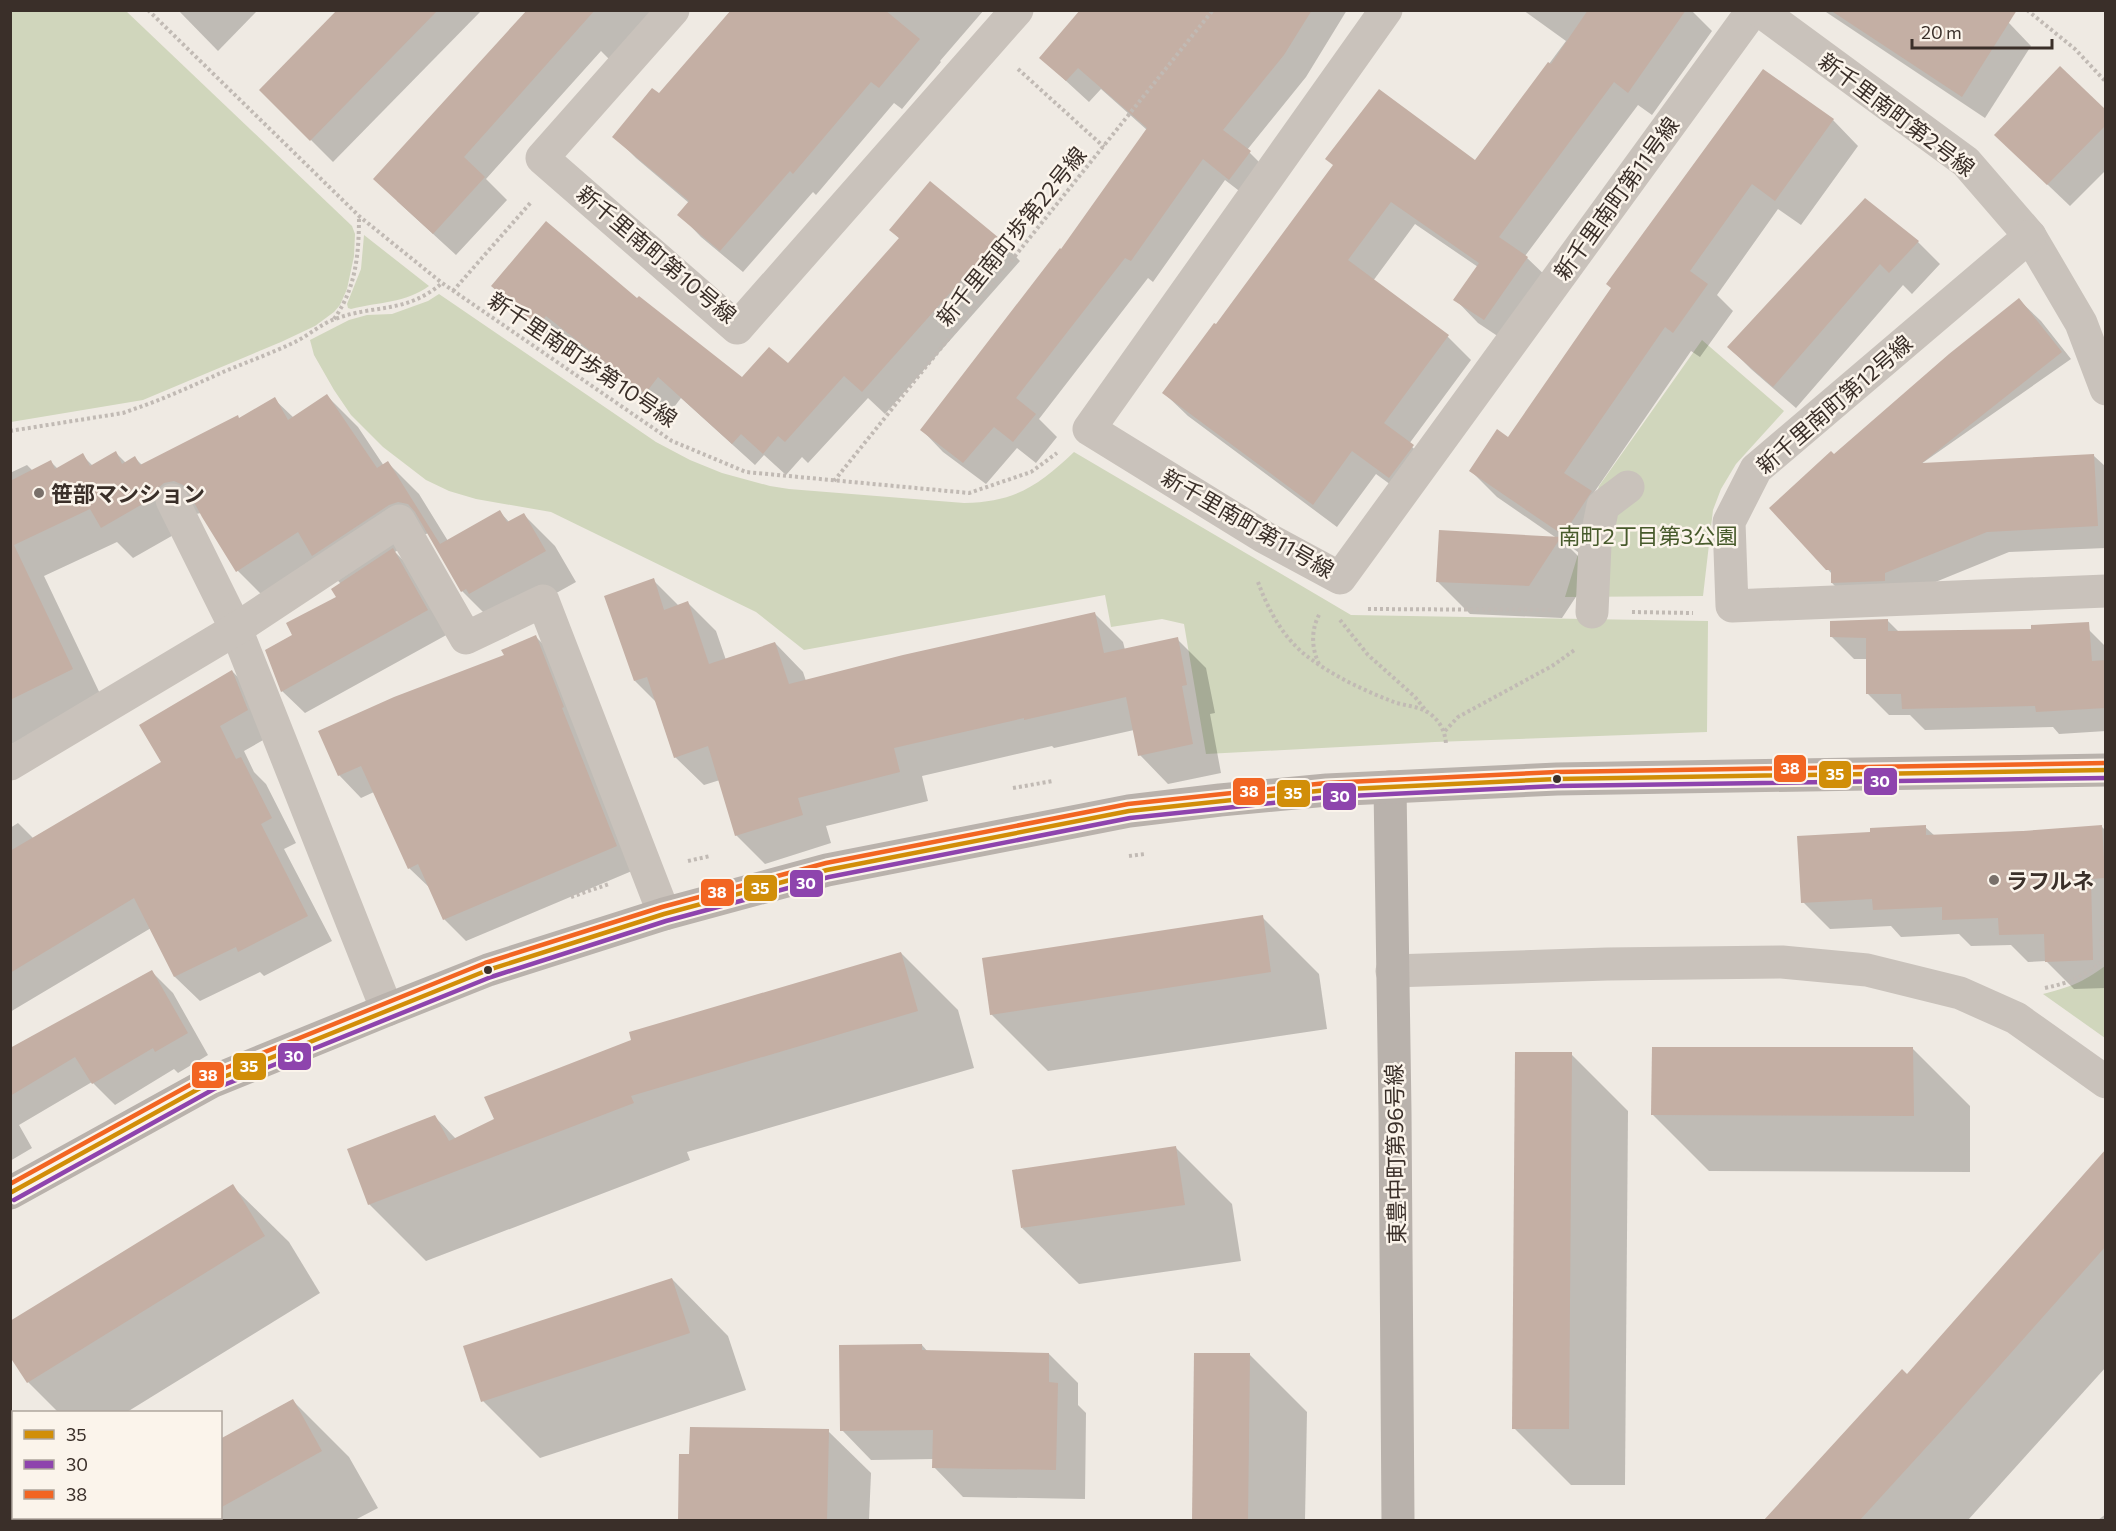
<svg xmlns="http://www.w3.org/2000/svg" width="2116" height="1531" font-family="Commissioner,'Noto Sans JP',sans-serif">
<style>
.green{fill:#d0d6bc}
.shadow{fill:#0003}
.building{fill:#c4afa4}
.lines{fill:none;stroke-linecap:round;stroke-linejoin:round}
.path{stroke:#c1bab4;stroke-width:4;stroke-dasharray:3 3;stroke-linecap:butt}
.street{stroke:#c9c2bb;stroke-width:33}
.secondary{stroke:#b9b2ac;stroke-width:33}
.bus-1-casing{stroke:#fbf4eb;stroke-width:9}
.bus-2-casing{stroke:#fbf4eb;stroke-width:9}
.bus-3-casing{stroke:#fbf4eb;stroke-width:9}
.bus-1{stroke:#d18e08;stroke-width:4.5}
.bus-2{stroke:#8e44ad;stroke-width:4.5}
.bus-3{stroke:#f26522;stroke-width:4.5}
.poi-dot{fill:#79706a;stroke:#fbf4eb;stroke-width:2}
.bus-dot{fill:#3a2f29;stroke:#fbf4eb;stroke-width:2}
.labels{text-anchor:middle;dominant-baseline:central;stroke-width:5;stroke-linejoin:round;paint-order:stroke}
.street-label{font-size:22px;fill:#3a2f29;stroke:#fbf4eb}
.poi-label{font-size:22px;font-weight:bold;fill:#3a2f29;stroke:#fbf4eb;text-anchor:start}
.park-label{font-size:22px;fill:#475a2b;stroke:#fbf4eb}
.line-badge{stroke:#fbf4eb;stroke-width:2}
.badge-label{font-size:16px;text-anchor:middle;font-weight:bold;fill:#fff}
</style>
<rect width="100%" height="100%" fill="#efeae3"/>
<g class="green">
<path d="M11 10 126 11 352 226 355 234 354 256 347 289 340 305 334 312 315 326 281 342 143 400 11 422Z"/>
<path d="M364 235 429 286C406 303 378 302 351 309L348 308 347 304 361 269Z"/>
<path d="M439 294 656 442 690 460 722 473 770 486 789 489 964 503C1015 502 1038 486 1074 452L1351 615 1708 621 1707 732 1435 742 1206 754 1184 624 1162 619 1111 627 1105 595 804 650 756 612 551 512 476 499 449 491 426 480 383 447 351 415 334 390 314 355 310 340 349 320 367 315 392 314 428 301Z"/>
<path d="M1702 340 1784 411 1736 464 1721 489 1713 510 1703 596 1565 597 1599 486Z"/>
<path d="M2105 966V1038L2043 994C2070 987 2082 983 2105 966Z"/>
</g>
<g class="shadow">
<path d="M178 10H258L218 51Z"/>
<path d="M363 10H482L333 162 261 90Z"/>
<path d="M529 10H652L613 63 601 51 486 179 507 200 456 255 397 201Z"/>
<path d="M734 10H984L940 61 941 62 902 109 894 103 816 195 813 192 743 272 701 237 680 215 689 203 636 158 614 136 659 96Z"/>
<path d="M1259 10H1347L1306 77 1247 150 1271 174 1251 200 1225 180 1153 282 1148 278 1039 419 1057 437 1036 463 1017 448 986 484 943 452 922 430 1061 251 1147 130 1101 89 1089 102 1041 58Z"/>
<path d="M1523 10H1691L1712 31 1652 115 1638 105 1525 256 1551 281 1508 343 1478 323 1455 299 1478 267 1415 224 1373 281 1448 337 1471 360 1409 444 1436 470 1413 501 1376 474 1337 527 1188 416 1164 393 1216 326 1334 166 1476 162 1566 41Z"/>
<path d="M1823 10H1989L2009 23 2031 46 1985 118Z"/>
<path d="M2106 112V170L2070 206 2026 164Z"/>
<path d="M1833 120 1858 146 1801 225 1778 209 1717 295 1733 311 1700 357 1691 351 1593 494 1589 560 1571 547 1570 548 1593 571 1562 618 1470 614 1437 581 1558 539 1497 497 1471 471 1509 439 1612 289Z"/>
<path d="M930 183 998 239 1020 261 885 414 868 398 808 463 802 457 786 475 764 455 755 465 681 398 668 415 569 337 561 347 515 308 493 286 638 300 742 379 788 365 900 239 891 230Z"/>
<path d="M1865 201 1918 242 1940 264 1912 294 1903 285 1796 408 1751 369 1729 347Z"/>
<path d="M2019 300 2041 321 2071 359 1921 464 2094 456 2106 467V548L2009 552 1906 594 1853 604 1832 583V574L1771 508Z"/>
<path d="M327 396 358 427 384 466 388 463 419 494 448 541 500 512 510 523 524 515 555 546 576 582 501 624 493 622 462 591 429 533 420 536 395 552 415 572 450 633 305 713 282 691 294 636 338 598 341 584 324 566 269 602 238 571 201 513 196 514 184 529 133 558 117 542 44 576 103 700 10 745V473L27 465 33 471 51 462 58 469 82 455 93 466 116 453 126 463 135 458 143 466 240 419 274 399 294 418Z"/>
<path d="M653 580 679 606 688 603 716 631 726 660 775 643 803 672 806 681 1094 613 1123 642 1125 650 1177 639 1206 668 1215 713 1210 714 1221 773 1168 784 1140 755 1134 730 1054 748 1052 746 922 776 928 801 826 826 831 843 765 864 736 835 720 780 704 785 675 757 657 703 635 681Z"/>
<path d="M1887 620 1900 633 2089 630 2106 647V731L2059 734 2053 727 1925 730 1910 715H1889L1867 693V659H1854L1832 637Z"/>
<path d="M536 637 558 659 639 868 466 941 444 919 432 890 409 868 374 792 361 798 339 775 506 655Z"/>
<path d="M232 671 256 696 272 735 244 751 254 772 266 784 296 843 284 849 332 941 264 976 260 972 200 1001 175 977 151 928 10 1012V828L18 823 34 839 163 763Z"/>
<path d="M1925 827 1935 836 2102 827 2106 831V988L2074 989 2046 961 2028 962 2011 945 1971 946 1959 934 1901 937 1891 926 1830 929 1803 902 1872 833Z"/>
<path d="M1262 917 1319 974 1327 1029 1048 1071 991 1014Z"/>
<path d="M901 953 958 1010 974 1068 687 1152 690 1160 426 1261 369 1204 435 1117 456 1139Z"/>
<path d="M152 972 173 993 208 1055 178 1073 174 1069 115 1105 92 1082 19 1125 32 1148 10 1161V1050Z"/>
<path d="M1913 1049 1970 1106V1172L1709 1171 1652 1114Z"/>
<path d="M1571 1054 1628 1111 1625 1485H1571L1514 1428Z"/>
<path d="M1176 1148 1232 1204 1241 1261 1079 1284 1022 1228Z"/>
<path d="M2106 1183V1367L1968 1520H1765L1907 1376Z"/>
<path d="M232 1186 289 1242 320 1293 127 1412H58L28 1382Z"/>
<path d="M672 1279 728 1336 746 1390 540 1458 483 1401Z"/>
<path d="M922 1345 928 1352 1049 1354 1078 1383V1405L1086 1413 1085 1499 963 1497 934 1467V1459L871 1460 842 1430Z"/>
<path d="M1250 1355 1307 1412 1305 1520H1193Z"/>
<path d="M292 1400 349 1457 378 1508 355 1520H115L113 1518H220V1441Z"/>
<path d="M828 1431 871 1473 869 1520H679L690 1456Z"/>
<path d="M10 1464 14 1468V1490L10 1492Z"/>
<path d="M2106 1514V1520H2098Z"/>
</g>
<g class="building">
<path d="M337 10H438L310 141 259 90Z"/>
<path d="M527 10H595L464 157 485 177 433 234 373 179Z"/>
<path d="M731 10H885L920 39 879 88 871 82 793 174 790 171 720 251 677 215 689 201 612 137 652 88 659 93Z"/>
<path d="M1080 10H1312L1284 55 1223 130 1251 151 1229 180 1203 159 1131 261 1125 258 1016 398 1036 414 1013 442 994 427 963 463 920 430 1060 248 1061 249 1147 128 1078 68 1066 81 1039 58Z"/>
<path d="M1588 10H1686L1628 93 1614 82 1499 237 1528 257 1484 320 1453 300 1479 263 1391 202 1348 260 1449 335 1384 423 1414 445 1389 478 1352 451 1313 505 1162 393 1214 323 1216 324 1333 165 1325 159 1379 89 1475 160 1548 62 1551 64Z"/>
<path d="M1830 10H2017L1962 97Z"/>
<path d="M2060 66 2106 110V125L2047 185 1994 135Z"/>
<path d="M1763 69 1834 119 1775 201 1752 184 1690 271 1708 284 1673 333 1665 327 1564 473 1592 491 1563 535 1469 471 1497 429 1508 437 1611 288 1606 284Z"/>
<path d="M930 181 999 238 862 392 844 376 785 442 778 436 763 454 741 434 732 444 658 377 645 394 546 316 538 326 491 286 546 221 637 298 639 296 742 377 769 347 788 363 899 238 889 230Z"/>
<path d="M1865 198 1919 241 1889 273 1880 264 1773 387 1727 347Z"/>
<path d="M2019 298 2062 352 1922 463 2094 454 2098 526 1987 532 1885 573V581L1831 583V570H1826L1769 508 1831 451 1834 454 1949 354Z"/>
<path d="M327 394 377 468 388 461 440 544 500 510 507 522 524 513 546 551 469 594 466 589 461 592 415 512 408 504 398 502 389 505 312 556 298 532 236 572 202 517 188 491 183 485 174 481 164 483 157 489 153 498 101 528 90 509 14 545 73 669 10 700V481L51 460 55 469 83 453 90 466 116 451 122 464 135 456 140 465 238 415 239 418 275 397 288 420Z"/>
<path d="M1439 530 1561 537 1529 586 1436 582Z"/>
<path d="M393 548 428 610 281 692 265 650 292 635 286 623 336 597 331 589Z"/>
<path d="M654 578 664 610 688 601 709 664 775 642 789 684 903 655 1095 612 1104 653 1178 637 1187 685 1182 686 1193 744 1138 756 1126 697 1024 720V718L894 748 900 772 798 798 803 815 735 836 708 746 674 758 647 677 634 681 604 596Z"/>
<path d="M1888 619V631L2031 629V625L2089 622 2092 661 2106 660V708L2036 712 2035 706 1902 709 1901 694H1866V638L1830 637V621Z"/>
<path d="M536 635 564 707 562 708 617 846 443 920 418 864 408 869 361 766 338 776 318 731 394 697 504 655 501 650Z"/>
<path d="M232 670 248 710 220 726 236 759 241 757 272 818 261 824 308 916 238 952 236 947 174 977 134 898 10 973V851L161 762 139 725Z"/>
<path d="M1926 825V835L2023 831 2102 825 2105 878 2091 879 2093 960 2045 962 2044 934 1999 935 1998 918 1942 920V907L1873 910 1872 899 1801 903 1797 836 1870 832V828Z"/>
<path d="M1263 915 1271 972 990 1015 982 958Z"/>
<path d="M901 952 918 1011 631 1096 634 1103 368 1205 347 1149 435 1115 449 1141 494 1119 484 1097 631 1040 629 1032Z"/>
<path d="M152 970 188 1033 155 1052 153 1048 92 1084 75 1057 10 1096V1048Z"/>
<path d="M1652 1047H1913L1914 1116 1651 1115Z"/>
<path d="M1515 1052H1572L1569 1429H1512Z"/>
<path d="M1176 1146 1185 1205 1021 1228 1012 1170Z"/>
<path d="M2106 1149V1246L1954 1417 1859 1521H1763L1902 1369 1907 1374Z"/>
<path d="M233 1184 265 1236 27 1383 10 1357V1321Z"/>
<path d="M672 1278 690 1333 481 1402 463 1346Z"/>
<path d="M922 1344V1350L1049 1353V1382L1058 1383 1056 1470 932 1468 933 1430 840 1431 839 1345Z"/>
<path d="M1194 1353H1250L1248 1521H1192Z"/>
<path d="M293 1399 322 1451 220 1508V1439Z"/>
<path d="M690 1427 829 1429 827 1521H678L679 1454H689Z"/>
</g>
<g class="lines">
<g class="path">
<path d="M148 10 359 216 442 283 672 441 746 472 969 493 1031 472 1057 453"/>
<path d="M2027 10 2075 49 2106 82"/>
<path d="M1018 69 1104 147"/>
<path d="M453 291 532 201"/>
<path d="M334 319C356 288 359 254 359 216"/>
<path d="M10 431 123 413 134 409C164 399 194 385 223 372 247 362 272 353 295 342 309 335 321 324 335 319 375 304 406 314 442 283"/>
<path d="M834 481 1213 10"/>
<path d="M1258 582C1268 610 1284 639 1308 657 1333 676 1365 691 1394 702 1405 706 1419 706 1429 713 1440 721 1445 731 1446 744"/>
<path d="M1368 609 1552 610"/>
<path d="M1632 612 1693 613"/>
<path d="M1340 620 1368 655 1415 697 1427 712"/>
<path d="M1319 664C1311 647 1311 629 1320 613"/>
<path d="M1445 731 1458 717 1552 666 1576 649"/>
<path d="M1013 788 1053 781"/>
<path d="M1129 856 1145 854"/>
<path d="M688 861 710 856"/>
<path d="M571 897 609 884"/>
<path d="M2106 908 2101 941 2106 948"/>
<path d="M2045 988C2073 982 2083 976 2106 959"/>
</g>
<g class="street">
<path d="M673 10 542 158 737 328 1017 10"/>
<path d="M1386 10 1089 429 1264 537 1340 578 1753 10"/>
<path d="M1759 10 1966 162 2030 236 2081 323 2106 389"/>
<path d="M2030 236 1756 469 1729 522 1732 606 2106 591"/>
<path d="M172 500 236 629 387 1010"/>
<path d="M1592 612 1595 545 1603 506 1628 487"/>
<path d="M10 764 236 629 399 521 466 638 543 601 664 914"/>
<path d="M1392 971 1607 964 1782 962 1867 970 1960 993 2016 1018 2106 1082"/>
</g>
<g class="secondary">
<path d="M1390 787 1395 1112 1398 1520"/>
<path d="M10 1193 211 1082 387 1010 488 970 664 914 827 870 1129 811 1220 800 1327 790 1557 779 2106 770"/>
</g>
<defs>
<path id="bus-1" d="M10 1193 211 1082 488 970 664 914 827 870 1129 811 1327 790 1557 779 2106 770"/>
<path id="bus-2" d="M14 1200 214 1089 491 977 666 921 829 877 1130 818 1328 797 1557 786 2106 778"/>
<path id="bus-3" d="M10 1184 208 1075 485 963 662 907 826 863 1128 804 1326 783 1557 772 2106 763"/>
</defs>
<use href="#bus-1" class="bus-1-casing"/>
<use href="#bus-2" class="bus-2-casing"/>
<use href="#bus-3" class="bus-3-casing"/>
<use href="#bus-1" class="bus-1"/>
<use href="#bus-2" class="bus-2"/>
<use href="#bus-3" class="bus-3"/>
</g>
<g class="poi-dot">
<circle cx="39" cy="493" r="6"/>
<circle cx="1994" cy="880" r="6"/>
</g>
<g class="bus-dot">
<circle cx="1557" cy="779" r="5"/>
<circle cx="488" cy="970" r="5"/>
</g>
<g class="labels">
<g class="street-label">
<text transform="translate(1897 114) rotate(37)">新千里南町第2号線</text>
<text transform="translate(1616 198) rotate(-54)">新千里南町第11号線</text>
<text transform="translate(1011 236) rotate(-51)">新千里南町歩第22号線</text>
<text transform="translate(657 254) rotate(40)">新千里南町第10号線</text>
<text transform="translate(583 359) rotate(34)">新千里南町歩第10号線</text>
<text transform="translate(1834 404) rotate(-41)">新千里南町第12号線</text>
<text transform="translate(1248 523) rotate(30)">新千里南町第11号線</text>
<text transform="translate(1395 1154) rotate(-91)">東豊中町第96号線</text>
</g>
<g class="poi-label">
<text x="51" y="493">笹部マンション</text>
<text x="2006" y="880">ラフルネ</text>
</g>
<g class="park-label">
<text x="1648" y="535">南町2丁目第3公園</text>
</g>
</g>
<g class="line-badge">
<rect x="1773" y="754" width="34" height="29" rx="6" fill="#f26522"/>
<rect x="1818" y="760" width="34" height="29" rx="6" fill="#d18e08"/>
<rect x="1863" y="767" width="35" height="29" rx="6" fill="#8e44ad"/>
<rect x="1232" y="777" width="34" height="29" rx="6" fill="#f26522"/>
<rect x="1276" y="779" width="35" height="29" rx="6" fill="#d18e08"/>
<rect x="1322" y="782" width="35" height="29" rx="6" fill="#8e44ad"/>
<rect x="789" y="869" width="35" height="29" rx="6" fill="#8e44ad"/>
<rect x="743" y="874" width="35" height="28" rx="6" fill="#d18e08"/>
<rect x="700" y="878" width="35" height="29" rx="6" fill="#f26522"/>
<rect x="277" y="1042" width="35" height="29" rx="6" fill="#8e44ad"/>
<rect x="232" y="1052" width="35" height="29" rx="6" fill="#d18e08"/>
<rect x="191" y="1061" width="34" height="28" rx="6" fill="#f26522"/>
</g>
<g class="badge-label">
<text x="1790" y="774">38</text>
<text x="1835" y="780">35</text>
<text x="1880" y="787">30</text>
<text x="1249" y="797">38</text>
<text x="1293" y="799">35</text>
<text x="1340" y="802">30</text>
<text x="806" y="889">30</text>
<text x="760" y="894">35</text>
<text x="717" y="898">38</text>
<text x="294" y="1062">30</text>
<text x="249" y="1072">35</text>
<text x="208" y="1081">38</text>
</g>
<rect width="2116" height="1531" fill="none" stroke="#3a2f29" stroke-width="24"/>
<rect x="12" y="1411" width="210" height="108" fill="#fbf4eb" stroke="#aea59d" stroke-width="1.5"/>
<rect x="24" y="1430" width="30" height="9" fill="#d18e08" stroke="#aea59d" stroke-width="1.5"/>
<text x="66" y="1441" font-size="18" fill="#3a2f29">35</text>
<rect x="24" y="1460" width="30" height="9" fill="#8e44ad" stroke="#aea59d" stroke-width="1.5"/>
<text x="66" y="1471" font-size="18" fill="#3a2f29">30</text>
<rect x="24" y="1490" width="30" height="9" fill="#f26522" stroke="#aea59d" stroke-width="1.5"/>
<text x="66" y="1501" font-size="18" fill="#3a2f29">38</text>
<path d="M1912 39v9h140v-9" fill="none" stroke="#3a2f29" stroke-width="3"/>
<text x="1921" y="39" font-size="18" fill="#3a2f29" stroke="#fbf4eb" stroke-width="4.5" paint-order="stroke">20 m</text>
</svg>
